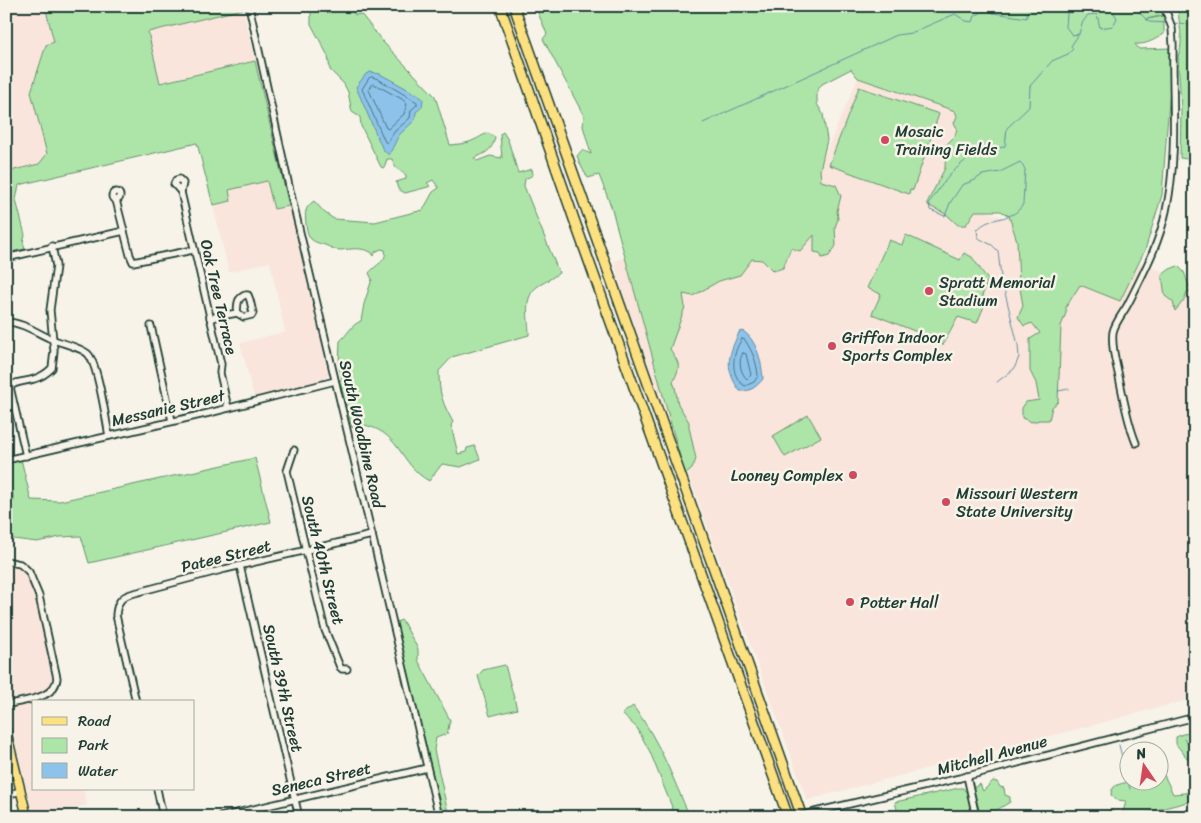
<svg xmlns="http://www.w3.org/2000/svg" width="1201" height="823" font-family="Sriracha,sans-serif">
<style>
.built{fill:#f9e5db}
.green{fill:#ade5a8;stroke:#66916e}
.water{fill:#8dc3eb;stroke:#618da2}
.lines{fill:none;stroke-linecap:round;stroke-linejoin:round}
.shore{stroke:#4b737d;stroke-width:1}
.stream{stroke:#618da2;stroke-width:1}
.minor-casing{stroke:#1f3d34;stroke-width:9}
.major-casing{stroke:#1f3d34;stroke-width:11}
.highway-casing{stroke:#1f3d34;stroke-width:12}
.minor{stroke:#f7f3e8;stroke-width:5.5}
.major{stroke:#fde080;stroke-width:8}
.highway{stroke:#fde080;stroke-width:9}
.minor-bridge-casing{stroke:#1f3d34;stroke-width:9;stroke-linecap:butt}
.minor-bridge{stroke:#f7f3e8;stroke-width:5.5}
.poi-dot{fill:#d1495b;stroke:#f7f3e8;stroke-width:2}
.labels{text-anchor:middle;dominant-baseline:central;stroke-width:5;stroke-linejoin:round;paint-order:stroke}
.poi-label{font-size:16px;fill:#1f3d34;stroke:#f7f3e8;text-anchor:start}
.street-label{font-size:16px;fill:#1f3d34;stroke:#f7f3e8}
</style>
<rect width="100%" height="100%" fill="#f7f3e8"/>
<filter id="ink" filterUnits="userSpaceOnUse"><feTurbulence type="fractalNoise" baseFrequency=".02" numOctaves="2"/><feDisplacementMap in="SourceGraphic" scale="10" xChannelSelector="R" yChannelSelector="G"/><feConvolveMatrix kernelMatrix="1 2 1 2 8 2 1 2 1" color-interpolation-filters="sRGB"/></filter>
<g filter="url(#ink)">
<g class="built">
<path d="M6 6H45L54 42 31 92 47 154 39 164 14 170 6 182Z"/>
<path d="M243 9 255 61 159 83 148 32Z"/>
<path d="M858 78 955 111 988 212 1195 282V698L807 800 627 306 614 262 821 163Z"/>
<path d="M267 181 274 209 289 206 329 376 326 378 254 397 240 343 285 332 270 262 229 272 213 205 231 201 229 190Z"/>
<path d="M6 563 20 566 28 574 36 595 54 677 53 686 44 693 7 701Z"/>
<path d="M47 697 51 702H34V789H83L87 805 66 811 67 817H33L8 711 12 706Z"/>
</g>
<g class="green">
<path d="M45 6H243V9L148 32 160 83 255 61 289 206 274 209 267 181 229 190 231 201 213 205 197 143 19 185 16 200 25 235 23 242 25 249 6 253V220L9 219 6 213V182L14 170 39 164 47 154 31 92 46 45 54 42Z"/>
<path d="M311 6H349L355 15 361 14 383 42 435 96 450 145C458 144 466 144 474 140 479 138 482 135 488 133L495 137C493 150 485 154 474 158L477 161 490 156 502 158 500 134 503 132 508 140 518 173 532 169 533 175 525 179 524 186 559 273C552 278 545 282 538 286 522 297 529 319 529 335L452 357 439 371C439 394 442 402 453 422L451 425 458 454 466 452 467 448 475 446 480 459 461 467 442 464 429 481C398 464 401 429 358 424L352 428 339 380H342L339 365 340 341C348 334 351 325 361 321L364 304 372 279 369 273C375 265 388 261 385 250L381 249 375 252 374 256 371 252C360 247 352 249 340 250 335 250 330 247 325 245 311 241 308 240 306 224 305 213 304 208 314 201L325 213 334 219 375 222 423 210 433 192 439 188 433 180 427 183 430 186 428 187 405 193 398 189 396 182 406 179V175L396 168 392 159H387L384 168 381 167 361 126 360 117 352 112 348 92 344 84 330 70 328 56 311 24Z"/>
<path d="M535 6H1164L1168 14 1147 19 1164 16V34C1154 40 1146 45 1135 44L1139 49 1173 48 1162 195 1145 250 1120 301 1080 285 1066 307V313L1061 326 1058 402 1052 407 1049 420H1040L1031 422 1022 418V408L1026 402 1039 400 1036 383 1030 371V339L1040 333 1032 323 1024 326 1018 317 1023 306 1019 282 1017 241 1009 216 1001 211H975L966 225H958L946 214 929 206 927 203 945 168 946 145 955 136 957 128 954 123 957 116 955 111 858 78 851 69 822 84 817 91V104L823 114 827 140 820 170 821 181 836 185 841 196 837 211 838 219 835 227 836 246 829 256 822 258 820 253 814 252V235L800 251 791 248 783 268 773 271 762 260 752 259 740 275 719 281 693 296 683 294 685 307 670 349C680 365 681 365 673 382L675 387 678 404 689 422V427L696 459 692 469 685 475 611 206 599 175 588 178 582 168 577 156 582 150 591 154 583 126 584 116 543 39 547 34Z"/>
<path d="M1195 6V160L1180 158 1181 110 1178 56C1185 41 1178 23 1178 7Z"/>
<path d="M859 87 939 114 913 190 910 189 909 194 829 165Z"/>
<path d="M906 235 960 260 964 253 972 257 988 280 982 296 987 299 977 323 958 317 943 345 922 334 872 314 881 294 867 288 889 240 902 245Z"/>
<path d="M1178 266 1184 272 1189 286 1195 287V290L1187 292 1185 299 1175 311 1173 302 1165 296 1162 275 1170 269Z"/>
<path d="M808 415 821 437 785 457 773 436Z"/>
<path d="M255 458 271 522 89 563 81 536 60 537 37 542 6 538V503L14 501 6 462 21 459 31 500 60 501Z"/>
<path d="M402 620 418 649V660L450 720 447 734 436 738 434 750 449 817H443L396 622Z"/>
<path d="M505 665 517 709 490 716 478 676 483 670Z"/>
<path d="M633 706C659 739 673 779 690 817H665L670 814 672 807 650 752 637 728 622 714Z"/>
<path d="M1195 732V759L1187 758 1176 744V737L1183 734Z"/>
<path d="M1159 771 1164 775 1173 794 1195 792V800L1130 817H1088L1111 810 1116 814 1123 812 1126 801 1117 800 1111 795C1111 783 1123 784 1132 781L1144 789 1153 785V781L1158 780Z"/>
<path d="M993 781 997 782 1000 787 1004 788 1005 795 1010 797V802L997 810 988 811 989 817H981L973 788 980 784 983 791Z"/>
<path d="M959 788H963L969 796 973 817H899L895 802Z"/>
</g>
<g class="water">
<path d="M370 72 380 74 411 91 413 94 416 93 423 99 422 107 416 112 415 120 399 135 389 155 383 150 356 87 366 74Z"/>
<path d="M743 331C757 340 762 363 763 379 757 386 751 392 740 391 725 370 727 357 738 335L739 332Z"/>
</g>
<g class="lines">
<g class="shore">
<path d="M372 77 378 79 417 102V105L411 110 410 118 395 131 387 143 385 142 362 89 369 78Z"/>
<path d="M374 84 402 99 407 104 404 114 388 129 386 128 369 90 372 85Z"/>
<path d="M742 339 745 340C752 351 757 362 758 376L754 382 745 386C729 376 732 353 742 339Z"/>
<path d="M743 353 746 354 751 375 747 379 745 377C740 370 738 360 743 353Z"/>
</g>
<g class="stream">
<path d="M1063 6 1067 13 1066 27 1072 35 1079 34 1082 23 1088 15 1097 14 1100 28 1113 26 1117 18 1110 6"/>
<path d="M1133 6 1149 22 1168 23"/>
<path d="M1172 23 1189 24 1195 26"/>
<path d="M703 123 897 35 911 33 955 14 966 21 973 22 975 16 985 10 994 13 1027 18V12L1034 6"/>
<path d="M997 382 1014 369 1019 357 1018 345 1001 277 998 251 992 245 980 239 978 237 977 230C991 214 1013 223 1023 204L1025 169 1020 162 1000 172 982 175 975 180 962 185 950 203 945 216 930 210 929 203C942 184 959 160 982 151 989 148 997 150 1005 146L1007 128 1029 107 1030 86 1052 61 1068 54 1073 49 1071 46 1079 34"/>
<path d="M1058 391 1069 389"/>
<path d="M1184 739 1189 746 1195 744"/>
<path d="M1119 745 1130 789"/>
</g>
<defs>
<g id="minor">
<path d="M249 6 289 186 439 817"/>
<path d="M179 179 183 183 181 192 174 184 176 180Z"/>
<path d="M181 192 221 364 220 373 228 408"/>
<circle cx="116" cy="196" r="4"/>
<path d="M116 200 130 255 133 262 193 250"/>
<path d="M6 258 124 231"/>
<path d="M245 295H248L250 300 253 313 252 315 244 317 237 313C238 305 236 299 245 295Z"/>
<path d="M210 318 237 313"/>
<path d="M6 322C21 322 36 332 49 338 60 343 81 347 88 354 98 364 106 420 109 436"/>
<path d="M151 326 172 421"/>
<path d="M1136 443C1127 421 1124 400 1119 377 1116 363 1111 346 1113 332 1115 322 1125 311 1129 302 1144 272 1159 244 1166 211 1178 157 1172 100 1173 45L1172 28 1164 6"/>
<path d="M294 450 287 471 325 630 340 667 342 669H347"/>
<path d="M26 456 10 387C15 381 25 382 34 379 41 377 47 373 52 368L54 351 50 310 56 266 52 246"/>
<path d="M6 460 209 413 335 381"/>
<path d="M6 561 20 564 25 568 29 572 39 596 57 678C55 700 23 700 6 705"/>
<path d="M240 566 299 817"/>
<path d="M136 702 116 615C117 604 120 597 131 594L225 569 372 535"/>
<path d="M967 776 976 817"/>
<path d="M157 789 163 817"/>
<path d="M6 795 21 791"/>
<path d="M815 812 960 778 1195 717"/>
<path d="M220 817 427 768"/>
</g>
<path id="major" d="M6 730 27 817"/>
<g id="highway">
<path d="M500 6 576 225 788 817"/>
<path d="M514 6 802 817"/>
</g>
</defs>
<use href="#minor" class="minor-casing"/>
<use href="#major" class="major-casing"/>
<use href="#highway" class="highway-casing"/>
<use href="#minor" class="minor"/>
<use href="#major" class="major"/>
<use href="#highway" class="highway"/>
<defs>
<path id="minor-bridge" d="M795 817 815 812"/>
</defs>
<use href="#minor-bridge" class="minor-bridge-casing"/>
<use href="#minor-bridge" class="minor-bridge"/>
</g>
</g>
<g class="poi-dot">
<circle cx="885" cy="140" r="5"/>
<circle cx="929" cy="291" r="5"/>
<circle cx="832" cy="346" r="5"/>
<circle cx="853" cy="475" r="5"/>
<circle cx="946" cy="502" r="5"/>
<circle cx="850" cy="602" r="5"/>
</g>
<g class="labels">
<g class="poi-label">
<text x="895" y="131">Mosaic<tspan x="895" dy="18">Training Fields</tspan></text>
<text x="939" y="282">Spratt Memorial<tspan x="939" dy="18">Stadium</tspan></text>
<text x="842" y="337">Griffon Indoor<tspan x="842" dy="18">Sports Complex</tspan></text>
<text x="843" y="475" text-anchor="end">Looney Complex</text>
<text x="956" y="493">Missouri Western<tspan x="956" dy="18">State University</tspan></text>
<text x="860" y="602">Potter Hall</text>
</g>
<g class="street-label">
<text transform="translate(219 297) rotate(77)">Oak Tree Terrace</text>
<text transform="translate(168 408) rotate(-13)">Messanie Street</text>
<text transform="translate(362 434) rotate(77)">South Woodbine Road</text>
<text transform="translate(226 556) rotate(-14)">Patee Street</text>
<text transform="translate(323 560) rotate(76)">South 40th Street</text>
<text transform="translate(283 688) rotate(77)">South 39th Street</text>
<text transform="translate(992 755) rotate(-15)">Mitchell Avenue</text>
<text transform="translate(321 779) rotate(-13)">Seneca Street</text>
</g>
</g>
<rect width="1201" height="823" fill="none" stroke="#f7f3e8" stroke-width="25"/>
<rect x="12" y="12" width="1176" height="798" fill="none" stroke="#1f3d34" stroke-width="2" filter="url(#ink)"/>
<rect x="32" y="700" width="162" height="90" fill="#f7f3e8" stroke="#a1aaa0"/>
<rect x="42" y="717" width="25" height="8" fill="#fde080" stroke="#a1aaa0"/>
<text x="78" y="726" font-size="15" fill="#1f3d34">Road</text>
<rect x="42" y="738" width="25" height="15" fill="#ade5a8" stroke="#a1aaa0"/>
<text x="78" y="750" font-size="15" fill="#1f3d34">Park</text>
<rect x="42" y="763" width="25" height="15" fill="#8dc3eb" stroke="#a1aaa0"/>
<text x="78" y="776" font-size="15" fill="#1f3d34">Water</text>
<g transform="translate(1144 766) rotate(347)"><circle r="24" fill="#f7f3e8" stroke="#a1aaa0"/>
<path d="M0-4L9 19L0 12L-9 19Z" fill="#d1495b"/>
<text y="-8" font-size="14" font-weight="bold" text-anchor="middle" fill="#1f3d34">N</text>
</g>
</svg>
